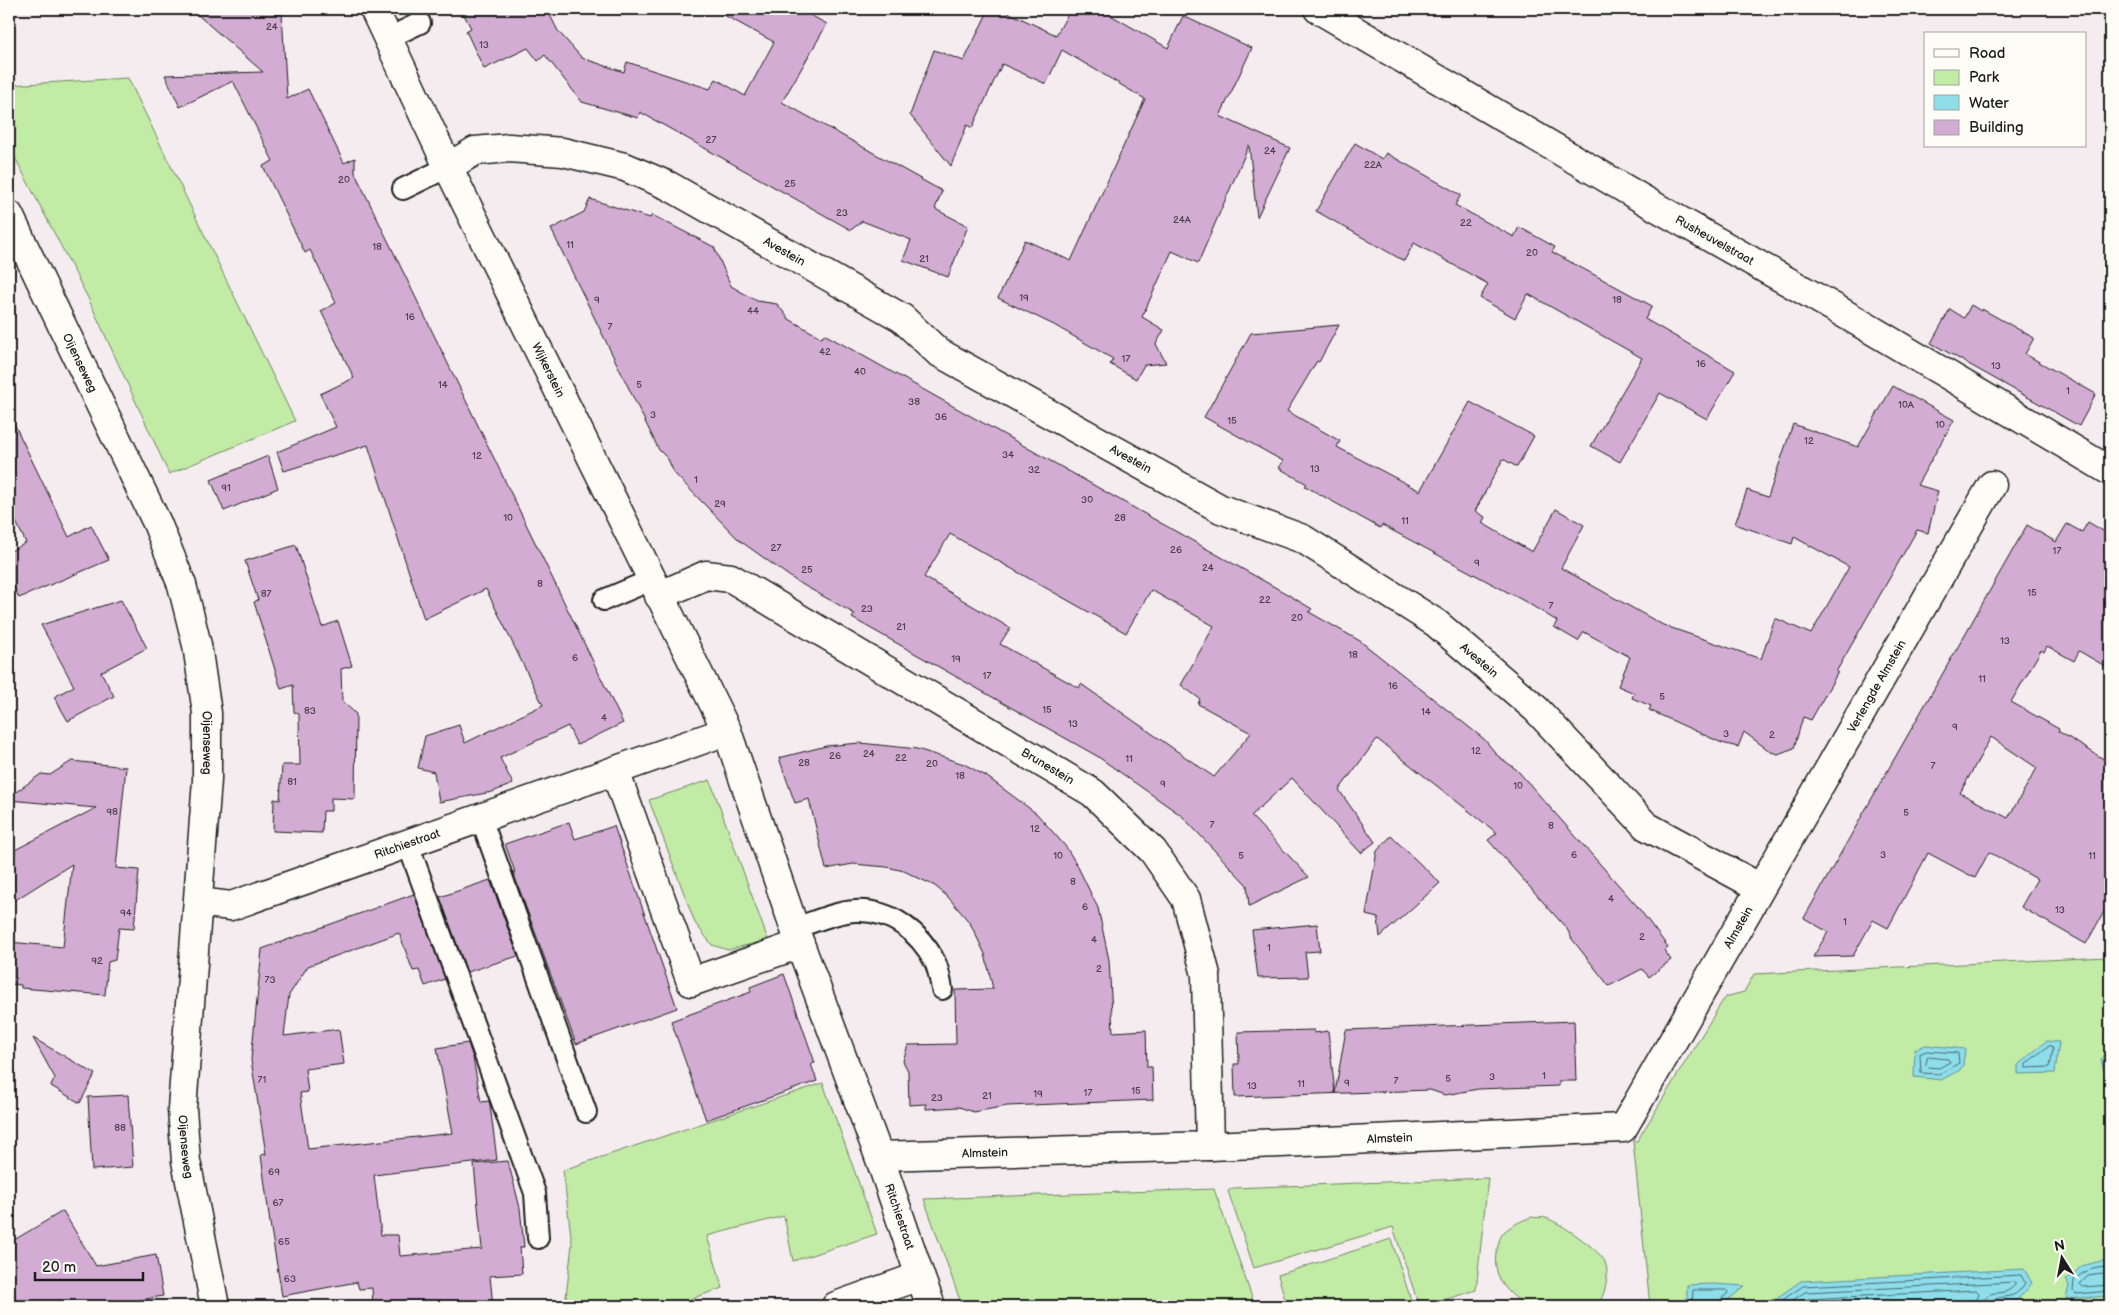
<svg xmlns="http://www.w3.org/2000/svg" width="2119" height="1315" font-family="'Balsamiq Sans',sans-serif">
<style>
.green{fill:#c2eba6;stroke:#6f8461}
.water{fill:#8dddea;stroke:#609098}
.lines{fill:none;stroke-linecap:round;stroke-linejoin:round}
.shore{stroke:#49696e;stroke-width:1}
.building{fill:#d3acd4;stroke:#1c1c1c;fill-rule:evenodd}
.lane-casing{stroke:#1c1c1c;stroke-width:24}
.street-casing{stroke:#1c1c1c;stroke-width:31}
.lane{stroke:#fdfcf7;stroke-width:20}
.street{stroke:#fdfcf7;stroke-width:28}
.labels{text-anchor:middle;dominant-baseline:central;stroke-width:5;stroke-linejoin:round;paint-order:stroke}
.number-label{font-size:10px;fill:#4a404a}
.street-label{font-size:12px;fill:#1c1c1c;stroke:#fdfcf7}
</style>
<rect width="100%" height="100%" fill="#f5ecf0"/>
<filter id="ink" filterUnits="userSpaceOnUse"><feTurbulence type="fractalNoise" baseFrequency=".02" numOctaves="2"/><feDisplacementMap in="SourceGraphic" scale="10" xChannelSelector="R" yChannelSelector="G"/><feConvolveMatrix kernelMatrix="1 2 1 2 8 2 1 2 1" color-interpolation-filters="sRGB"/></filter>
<g filter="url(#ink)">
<g class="green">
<path d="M128 78 295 421 169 474 88 298 9 146V85Z"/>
<path d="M710 780 768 940 728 950 712 945 695 923 649 800Z"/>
<path d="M2110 953V1306H1650L1633 1141H1637L1725 997 1744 992 1754 974 2108 957Z"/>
<path d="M823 1083 877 1234 793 1261 784 1216 707 1236 723 1288 669 1306H565L572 1244 563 1170Z"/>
<path d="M1488 1178 1476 1290 1425 1306H1419L1393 1227 1254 1268 1228 1191 1233 1188Z"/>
<path d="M1214 1189 1255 1306H962L924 1199Z"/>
<path d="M1531 1217C1535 1218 1542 1217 1546 1218 1559 1222 1600 1250 1605 1262 1610 1274 1605 1296 1597 1306 1585 1306 1536 1309 1528 1305 1505 1295 1489 1271 1498 1246 1499 1242 1500 1236 1504 1232 1512 1225 1521 1221 1531 1217Z"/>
<path d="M1391 1239 1413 1306H1287L1278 1275Z"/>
</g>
<g class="water">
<path d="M2046 1041 2059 1042 2055 1073 2018 1074V1065Z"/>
<path d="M2110 1042V1074L2104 1072 2101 1060Z"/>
<path d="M1926 1045 1965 1049 1963 1065 1960 1070 1941 1080 1914 1077 1915 1049Z"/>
<path d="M2101 1261 2110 1262V1296L2066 1299 2069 1285 2066 1280 2082 1266Z"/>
<path d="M2024 1269 2032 1283C2027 1290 2018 1301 2009 1304 2003 1306 1997 1303 1988 1306H1772V1301L1801 1281Z"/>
<path d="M1713 1284 1745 1286 1721 1306H1687V1285Z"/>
</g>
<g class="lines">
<g class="shore">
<path d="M2051 1046 2053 1049 2050 1067 2026 1068V1064L2047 1047Z"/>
<path d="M1927 1051 1958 1053 1959 1063 1940 1074 1921 1073 1920 1054Z"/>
<path d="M1928 1057 1948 1059 1950 1062 1939 1068 1928 1067 1926 1065Z"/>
<path d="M2110 1267C2095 1267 2085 1270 2074 1280L2073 1291 2076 1294 2110 1291"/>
<path d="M2110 1273 2088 1276 2080 1284 2083 1287 2110 1285"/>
<path d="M1692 1306 1693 1290H1727L1728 1293 1719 1301 1718 1306"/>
<path d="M1777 1306 1778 1303 1803 1286 2021 1275 2025 1283C2014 1301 2007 1294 1992 1300L1989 1306"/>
<path d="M1784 1306 1805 1292 2015 1282V1285C2012 1288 2008 1291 2005 1292 1994 1294 1984 1291 1983 1306"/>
<path d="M1797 1306 1808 1299 1976 1290 1979 1293 1975 1306"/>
</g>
</g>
<g class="building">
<path d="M191 9H274L275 14H282L287 99 308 89 344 163 355 158V173L623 723 577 745 568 726 500 758 513 784 492 792 439 802 434 772 418 768 425 736 459 725 465 743 543 705 486 589 424 619 368 445 284 471 277 452 336 427 320 394 354 378 321 311 336 303 310 250 305 253 263 166 273 161 233 81 180 107 165 75 263 72Z"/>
<path d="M461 9H547L558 31 582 58 624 72 627 62 710 89 716 79 745 96 774 42 713 9H799L827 24 782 102 942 191 935 209 968 226 948 277 903 260 911 240 862 221 851 230 640 112 638 118 582 102 545 55 538 61 528 48 484 69 466 31 471 28Z"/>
<path d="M989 9H1001L1056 35 1071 9H1100L1168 48 1183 16 1252 48 1220 116 1290 148 1257 217 1249 145 1198 263 1172 251 1142 317 1164 330 1156 344 1166 363 1144 365 1136 379 1110 364 1113 359 1054 325 998 298 1025 240 1071 261 1145 99 1062 50 1046 84 1002 64 972 128 967 125 951 166 910 115 934 50 964 61Z"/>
<path d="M1355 143 1382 159 1386 153 1461 195 1455 205 1514 237 1519 227 1555 247 1552 252 1652 306 1645 319 1735 371 1707 419 1660 393 1620 462 1591 446 1642 358 1528 294 1515 318 1480 298 1488 284 1414 243 1404 261 1316 211Z"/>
<path d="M590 199 650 218 652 215 714 247 731 286 757 301 777 304 789 319 822 338 824 334 1001 433 1287 594 1312 609 1309 612 1360 641 1484 739 1498 756 1517 770 1637 906 1668 947 1664 950 1671 960 1649 977 1642 969 1609 986 1572 939 1567 929 1488 840 1497 833 1377 739 1339 790 1375 842 1361 853 1292 778 1251 816 1309 877 1249 906 1247 885 1182 816 1097 756 852 618 855 614 796 581 739 540 674 473 668 459 659 450 551 229 584 212ZM950 534 1126 633 1151 590 1214 626 1181 685 1200 699 1198 704 1251 733 1214 777 1081 684 1079 688 1000 644 1010 628 924 577Z"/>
<path d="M1971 305 1981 311 1982 309 2034 338 2025 354 2096 394 2079 426 1931 343 1950 309 1964 318Z"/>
<path d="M1339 325 1319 362 1317 361 1287 411 1340 441 1337 447 1420 491 1470 402 1519 428 1534 436 1517 467 1503 459 1475 511 1485 517 1482 523 1532 552 1556 509 1584 525 1561 568 1663 625 1761 659 1775 618 1811 634 1849 567 1794 537 1792 544 1735 524 1747 490 1768 497 1793 424 1858 447 1893 386 1954 420 1917 485 1938 491 1928 533 1917 530 1836 672H1838L1811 720 1803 717 1794 748 1778 754 1771 752 1744 732 1738 747 1722 743 1649 710 1651 706 1632 698 1634 693 1618 686 1630 657 1584 632 1578 641 1554 627 1557 621 1526 602 1382 525 1380 528 1305 486 1307 484 1279 468 1283 461 1204 417 1251 333Z"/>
<path d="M9 413 69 537 91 525 109 560 19 598 9 577V552L26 543 9 507Z"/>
<path d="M268 456 278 488 224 511 211 480Z"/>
<path d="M2088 522 2110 535V669L2079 651 2074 661 2047 646 2044 652 2041 650 2011 702 2059 729 2058 731 2110 763V901L2086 944 2021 907 2037 879 1989 852 1975 878 1928 853 1888 928 1873 920 1853 956 1813 957 1828 932 1804 918 2027 525 2056 542 2067 524 2082 532ZM1991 737 2037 768 2008 818 1960 793Z"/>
<path d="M296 545 322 627 338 621 352 666 341 669 342 701 356 714 355 799 331 798V811H323L322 833 273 831 274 799 280 800 282 765H300L299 714 294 712 293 685 281 689 254 602 258 600 245 561Z"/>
<path d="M121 600 147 648 101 672 114 696 68 721 54 697 74 686 41 625Z"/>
<path d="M860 743 917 749 964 764 986 776 1037 814 1066 847 1077 865 1098 908 1109 960 1113 1032 1146 1030 1147 1067H1152L1153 1100 1007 1106 974 1112 959 1107 926 1109V1104L909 1105 908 1071 903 1061 908 1045 956 1044 955 990 993 989 985 954 970 923 948 897 935 886 904 871 887 867 853 864 826 869 809 799 795 803 779 758 826 746Z"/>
<path d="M72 761 126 767 116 868 139 870 134 929 119 928 115 960 108 962 105 995 21 988V985L9 984V942L63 947 72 864 9 904V853L96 808 9 800V797L41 774 50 775Z"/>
<path d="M569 822 575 839 614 826 677 1008 576 1044 513 872H515L505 844Z"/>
<path d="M1391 836 1440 883 1380 937 1378 918 1366 915 1377 851Z"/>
<path d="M490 880 518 956 467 972 440 897Z"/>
<path d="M414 894 445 979 425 986 419 970 413 971 399 933 308 966 289 995 284 1036 339 1029 344 1064 305 1069 308 1092 300 1093 308 1149 453 1133 437 1048 468 1043 473 1058 481 1102 489 1101 490 1105 497 1160 374 1175 381 1235H398L400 1256 482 1249 474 1164 508 1161 520 1208 524 1247H520L522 1274 490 1276 493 1306H373L372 1288 359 1289 357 1282 282 1296 270 1223 261 1155 266 1154 251 1060 262 949Z"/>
<path d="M1317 924 1320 951 1305 952 1308 977 1258 978 1252 930Z"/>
<path d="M784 974 815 1063 811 1064 817 1081 706 1120 671 1021 751 992 750 987Z"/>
<path d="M1574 1021 1576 1081H1559V1086L1478 1089 1445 1095 1430 1090 1235 1097 1234 1064H1239L1238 1032 1314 1030V1033L1328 1031 1335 1093 1346 1030Z"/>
<path d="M33 1038 95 1074 80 1103 51 1086 55 1078Z"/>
<path d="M128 1095 133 1167 92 1170 88 1097Z"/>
<path d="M63 1211 96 1266 156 1255 163 1296 105 1306H9V1243Z"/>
</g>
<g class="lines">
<defs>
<g id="lane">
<path d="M386 39 420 23"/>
<path d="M403 189 448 167"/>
<path d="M604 600 651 580"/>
<path d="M481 818 586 1112"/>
<path d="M408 844 535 1193 538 1238"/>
<path d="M795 928C814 922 835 912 855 911 890 909 920 932 935 962 939 970 940 980 942 989"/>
</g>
<g id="street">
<path id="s1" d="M374 9 448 167 727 731 800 944 879 1156 920 1276"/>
<path id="s2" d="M1318 9 1656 207 1833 307 2110 471"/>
<path id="s3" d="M448 167 475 151 509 148 563 152 625 167 669 186 902 318 938 352 1221 509 1303 539 1436 623 1536 709 1646 826 1759 887"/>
<path id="s4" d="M9 215 157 523 182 585 197 645 207 713V780L182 1109 186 1161 215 1306"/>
<path id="s5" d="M659 596 706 575 731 578 1093 793 1153 851 1186 899 1206 975 1210 1146"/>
<path d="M615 771 691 982 800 944"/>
<path id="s6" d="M198 902 231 906 727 731"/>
<path id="s7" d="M879 1156 1210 1146 1623 1128 1992 485"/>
<path d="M836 1306 920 1276 931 1306"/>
</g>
</defs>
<use href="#lane" class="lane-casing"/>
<use href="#street" class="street-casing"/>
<use href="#lane" class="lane"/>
<use href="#street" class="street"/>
</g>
</g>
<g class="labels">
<g class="number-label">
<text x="272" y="27">24</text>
<text x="484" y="45">13</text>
<text x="711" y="140">27</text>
<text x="1270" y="151">24</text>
<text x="1373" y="165">22A</text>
<text x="344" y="180">20</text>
<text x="790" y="184">25</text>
<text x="842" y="213">23</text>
<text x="1182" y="220">24A</text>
<text x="1466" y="223">22</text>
<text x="570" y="245">11</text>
<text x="377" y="247">18</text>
<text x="1532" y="253">20</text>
<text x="924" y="259">21</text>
<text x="1024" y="298">19</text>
<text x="597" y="300">9</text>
<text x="1617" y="300">18</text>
<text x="753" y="311">44</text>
<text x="410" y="317">16</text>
<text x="610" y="327">7</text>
<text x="825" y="352">42</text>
<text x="1126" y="359">17</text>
<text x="1701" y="364">16</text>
<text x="1996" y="366">13</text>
<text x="860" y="372">40</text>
<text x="443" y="385">14</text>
<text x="639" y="385">5</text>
<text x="2068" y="391">1</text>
<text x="914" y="402">38</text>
<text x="1906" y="405">10A</text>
<text x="653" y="415">3</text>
<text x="941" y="417">36</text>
<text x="1232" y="421">15</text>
<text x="1940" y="425">10</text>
<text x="1809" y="441">12</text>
<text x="1008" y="455">34</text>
<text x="477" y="456">12</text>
<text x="1315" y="469">13</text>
<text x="1034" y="470">32</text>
<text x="696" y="480">1</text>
<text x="226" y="488">91</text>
<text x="1087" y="500">30</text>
<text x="720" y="504">29</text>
<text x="508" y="518">10</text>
<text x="1120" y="518">28</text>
<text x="1405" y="521">11</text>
<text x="776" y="548">27</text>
<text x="1176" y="550">26</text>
<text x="2057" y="551">17</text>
<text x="1477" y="563">9</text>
<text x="1208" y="568">24</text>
<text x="807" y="570">25</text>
<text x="540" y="584">8</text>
<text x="2032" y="593">15</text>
<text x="266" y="594">87</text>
<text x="1265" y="600">22</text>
<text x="1551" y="606">7</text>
<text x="867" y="609">23</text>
<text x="1297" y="618">20</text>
<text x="901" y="627">21</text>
<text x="2005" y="641">13</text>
<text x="1353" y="655">18</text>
<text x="575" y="658">6</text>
<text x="956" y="659">19</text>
<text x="987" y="676">17</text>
<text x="1982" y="679">11</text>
<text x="1393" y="686">16</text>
<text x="1662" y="697">5</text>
<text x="1047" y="710">15</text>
<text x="310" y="711">83</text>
<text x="1426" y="712">14</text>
<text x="604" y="718">4</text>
<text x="1073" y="724">13</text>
<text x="1955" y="727">9</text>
<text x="1726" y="734">3</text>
<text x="1772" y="735">2</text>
<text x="1476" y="751">12</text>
<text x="869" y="754">24</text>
<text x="835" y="756">26</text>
<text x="901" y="758">22</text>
<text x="1129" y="759">11</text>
<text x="804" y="763">28</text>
<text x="932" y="764">20</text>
<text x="1933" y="766">7</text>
<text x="960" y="776">18</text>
<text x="292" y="782">81</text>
<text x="1163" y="784">9</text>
<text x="1518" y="786">10</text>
<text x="112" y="812">98</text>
<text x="1906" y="813">5</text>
<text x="1212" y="825">7</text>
<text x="1551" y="826">8</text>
<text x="1035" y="829">12</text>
<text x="1574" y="855">6</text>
<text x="1883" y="855">3</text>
<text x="1058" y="856">10</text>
<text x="1241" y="856">5</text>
<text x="2092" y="856">11</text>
<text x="1073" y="882">8</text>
<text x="1611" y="899">4</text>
<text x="1085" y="907">6</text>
<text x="2060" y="910">13</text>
<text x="126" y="913">94</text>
<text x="1845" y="922">1</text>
<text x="1642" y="937">2</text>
<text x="1094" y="940">4</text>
<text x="1269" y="948">1</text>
<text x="97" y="961">92</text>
<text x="1099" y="969">2</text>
<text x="270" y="980">73</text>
<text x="1544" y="1076">1</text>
<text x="1492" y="1077">3</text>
<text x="1448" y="1079">5</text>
<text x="262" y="1080">71</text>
<text x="1396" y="1081">7</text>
<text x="1347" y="1083">9</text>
<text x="1301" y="1084">11</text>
<text x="1252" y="1086">13</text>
<text x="1136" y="1091">15</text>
<text x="1088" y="1093">17</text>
<text x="1038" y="1094">19</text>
<text x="987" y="1096">21</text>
<text x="937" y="1098">23</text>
<text x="120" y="1128">88</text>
<text x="274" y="1172">69</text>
<text x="278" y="1203">67</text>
<text x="284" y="1242">65</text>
<text x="290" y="1279">63</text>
</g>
<g class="street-label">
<text stroke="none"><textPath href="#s2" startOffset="459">Rusheuvelstraat</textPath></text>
<text stroke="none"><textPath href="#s3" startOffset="364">Avestein</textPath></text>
<text stroke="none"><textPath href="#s4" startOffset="164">Oijenseweg</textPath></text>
<text stroke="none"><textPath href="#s1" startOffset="401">Wijkerstein</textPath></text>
<text stroke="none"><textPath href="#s3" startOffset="769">Avestein</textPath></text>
<text stroke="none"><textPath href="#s3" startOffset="1174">Avestein</textPath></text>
<text stroke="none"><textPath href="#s7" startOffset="1254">Verlengde Almstein</textPath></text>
<text stroke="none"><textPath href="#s4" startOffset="569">Oijenseweg</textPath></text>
<text stroke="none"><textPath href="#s5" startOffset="445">Brunestein</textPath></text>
<text stroke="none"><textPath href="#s6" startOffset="220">Ritchiestraat</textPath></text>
<text stroke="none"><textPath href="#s7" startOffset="976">Almstein</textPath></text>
<text stroke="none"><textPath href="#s7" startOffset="511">Almstein</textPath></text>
<text stroke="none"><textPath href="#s4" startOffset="974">Oijenseweg</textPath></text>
<text stroke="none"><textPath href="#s7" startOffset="106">Almstein</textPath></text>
<text stroke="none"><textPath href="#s1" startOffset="1319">Ritchiestraat</textPath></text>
</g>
</g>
<rect width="2119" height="1315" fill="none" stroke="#fdfcf7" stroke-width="30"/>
<rect x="15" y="15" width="2089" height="1285" fill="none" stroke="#1c1c1c" stroke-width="2" filter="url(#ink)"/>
<rect x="1924" y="32" width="162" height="115" fill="#fdfcf7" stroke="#a3a29f"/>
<rect x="1934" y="49" width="25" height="8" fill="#fdfcf7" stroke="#a3a29f"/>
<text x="1969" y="58" font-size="15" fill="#1c1c1c">Road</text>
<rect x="1934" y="70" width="25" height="15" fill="#c2eba6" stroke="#a3a29f"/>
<text x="1969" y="82" font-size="15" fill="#1c1c1c">Park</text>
<rect x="1934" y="95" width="25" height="15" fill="#8dddea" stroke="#a3a29f"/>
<text x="1969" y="108" font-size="15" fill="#1c1c1c">Water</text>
<rect x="1934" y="120" width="25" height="15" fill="#d3acd4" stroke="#a3a29f"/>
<text x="1969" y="132" font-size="15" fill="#1c1c1c">Building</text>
<g transform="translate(2062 1258) rotate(349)" stroke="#fdfcf7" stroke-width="4" paint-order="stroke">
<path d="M0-4L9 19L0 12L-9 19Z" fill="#1c1c1c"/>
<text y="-8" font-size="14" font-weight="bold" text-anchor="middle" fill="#1c1c1c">N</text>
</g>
<path d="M35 1272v8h108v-8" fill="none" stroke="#1c1c1c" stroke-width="2.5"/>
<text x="42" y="1272" font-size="15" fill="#1c1c1c" stroke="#fdfcf7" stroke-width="4" paint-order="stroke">20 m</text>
</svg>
